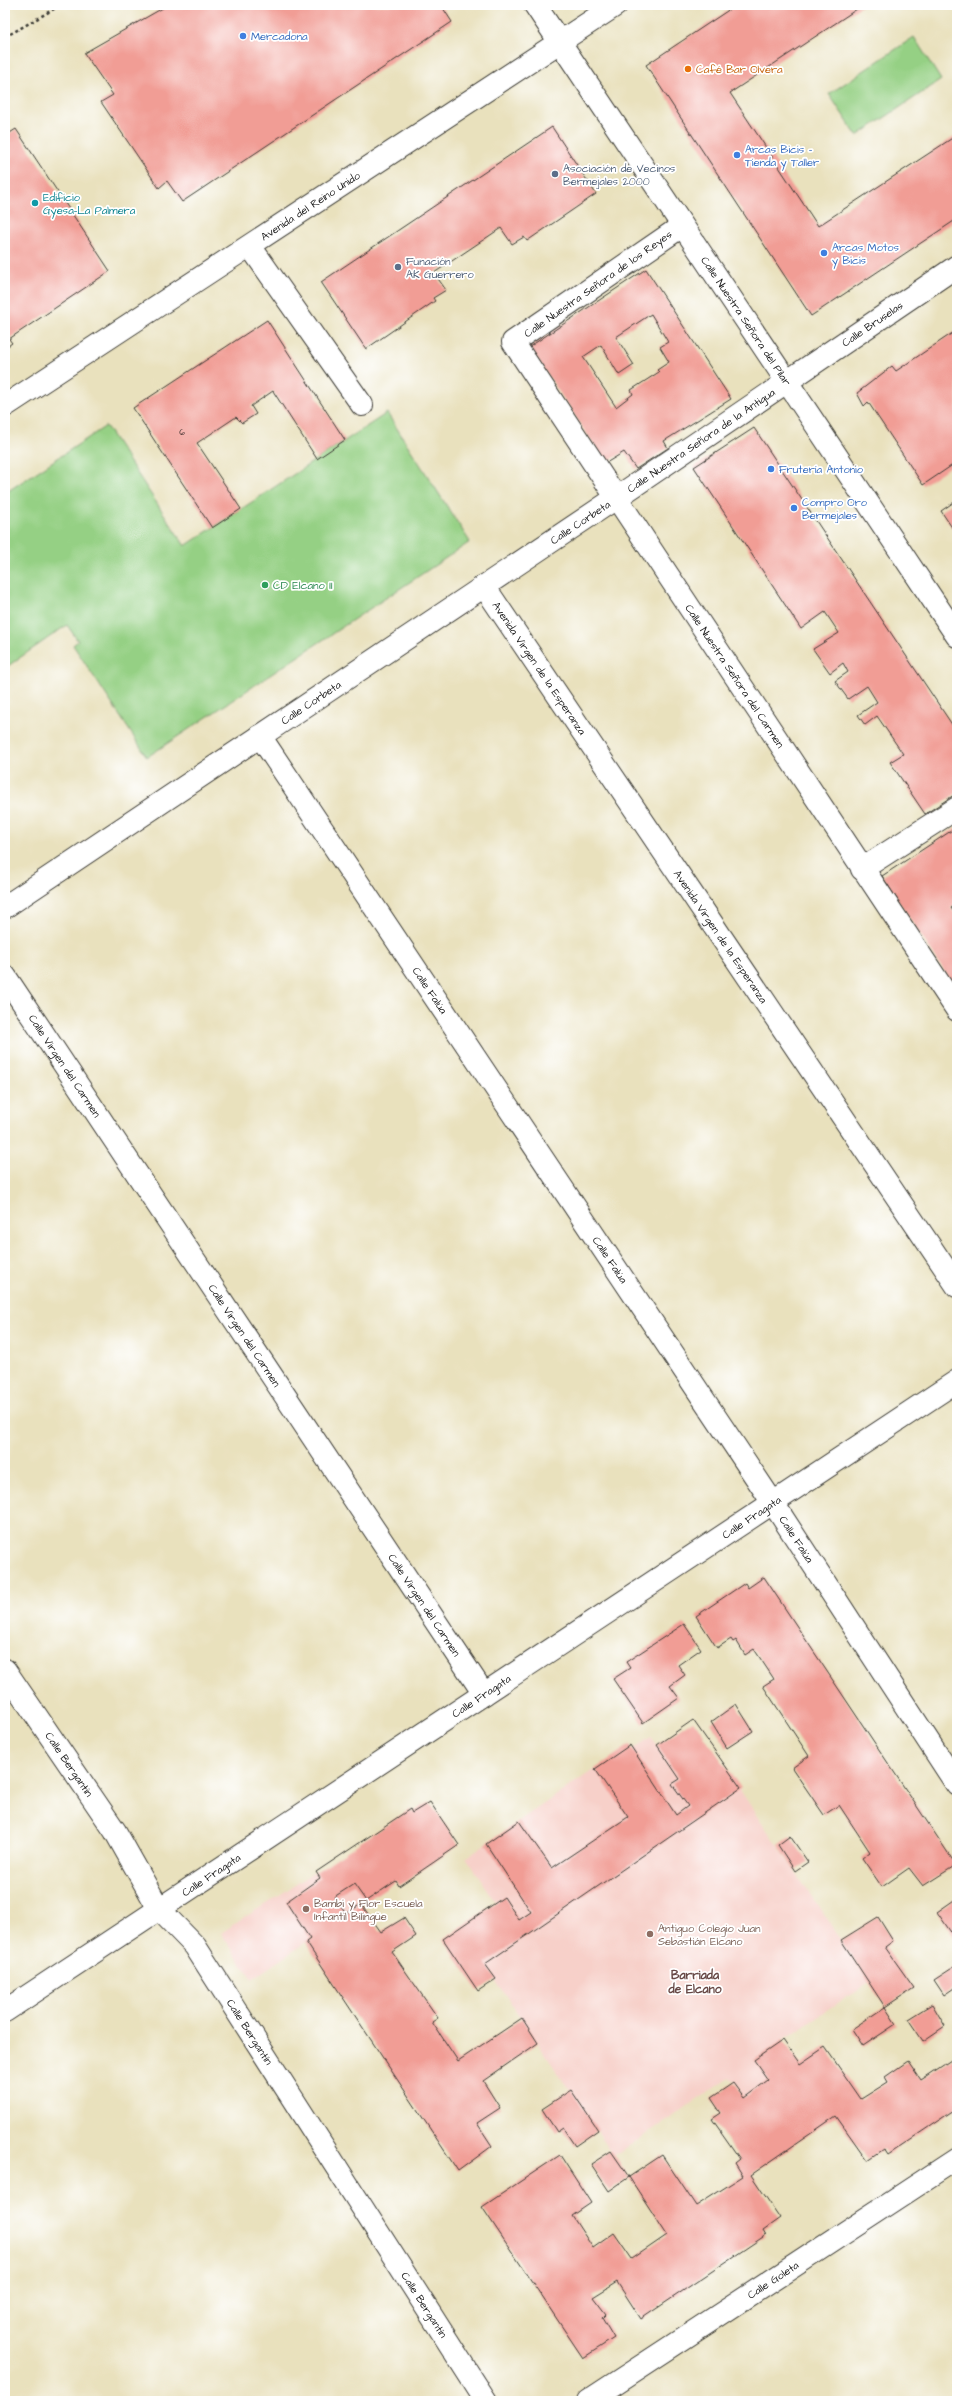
<svg xmlns="http://www.w3.org/2000/svg" width="962" height="2406" font-family="'Architects Daughter',sans-serif">
<style>
.built{fill:#f7d0c9}
.green{fill:#95d084;stroke:#587650}
.building{fill:#f19d95;fill-rule:evenodd}
.lines{fill:none;stroke-linecap:round;stroke-linejoin:round}
.street-casing{stroke:#3b3a34;stroke-width:24}
.secondary-casing{stroke:#3b3a34;stroke-width:24}
.path{stroke:#3b3a34;stroke-width:2.5;stroke-dasharray:3 3;stroke-linecap:butt}
.street{stroke:#fff;stroke-width:22}
.secondary{stroke:#fff;stroke-width:22}
.shop-dot{fill:#3f7fe0;stroke:#fff;stroke-width:1.5}
.food-dot{fill:#e8710a;stroke:#fff;stroke-width:1.5}
.service-dot{fill:#5c6f8a;stroke:#fff;stroke-width:1.5}
.culture-dot{fill:#0f9aa8;stroke:#fff;stroke-width:1.5}
.leisure-dot{fill:#2e9e5b;stroke:#fff;stroke-width:1.5}
.education-dot{fill:#8d6e63;stroke:#fff;stroke-width:1.5}
.labels{text-anchor:middle;dominant-baseline:central;stroke-width:3.5;stroke-linejoin:round;paint-order:stroke}
.number-label{font-size:9px;fill:#513c3a}
.shop-label{font-size:11px;fill:#366cbe;stroke:#fff;text-anchor:start}
.food-label{font-size:11px;fill:#c56008;stroke:#fff;text-anchor:start}
.service-label{font-size:11px;fill:#4e5e75;stroke:#fff;text-anchor:start}
.culture-label{font-size:11px;fill:#0d838f;stroke:#fff;text-anchor:start}
.street-label{font-size:11px;fill:#1c1c1c;stroke:#fff}
.leisure-label{font-size:11px;fill:#27864d;stroke:#fff;text-anchor:start}
.education-label{font-size:11px;fill:#785e54;stroke:#fff;text-anchor:start}
.neighbourhood-label{font-size:12px;font-weight:bold;fill:#674946;stroke:#fff}
</style>
<rect width="100%" height="100%" fill="#fff"/>
<filter id="ink" filterUnits="userSpaceOnUse"><feTurbulence type="fractalNoise" baseFrequency=".025" numOctaves="2"/><feDisplacementMap in="SourceGraphic" scale="8" xChannelSelector="R" yChannelSelector="G"/><feConvolveMatrix kernelMatrix="1 2 1 2 8 2 1 2 1" color-interpolation-filters="sRGB"/></filter>
<filter id="wash" filterUnits="userSpaceOnUse"><feTurbulence type="fractalNoise" baseFrequency=".012" numOctaves="4" result="noise"/><feDisplacementMap in="SourceGraphic" scale="16" xChannelSelector="R" yChannelSelector="G"/><feGaussianBlur stdDeviation="0.9" result="paint"/><feColorMatrix in="noise" values="0 0 0 0 0 0 0 0 0 0 0 0 0 0 0 0 0 1.4 0 .05"/><feComposite in="paint" operator="in"/></filter>
<g filter="url(#wash)">
<rect width="100%" height="100%" fill="#e9e1bd"/>
<g class="built">
<path d="M693 1720 869 1982 754 2060 768 2080 744 2098 730 2077 614 2156 460 1928 496 1902 466 1857 630 1745 633 1749 651 1737 657 1745Z"/>
<path d="M367 1838 396 1881 252 1979 221 1933Z"/>
</g>
<g class="green">
<path d="M914 37 941 80 857 136 829 94Z"/>
<path d="M387 413 470 542 147 757 73 645 78 641 67 625 5 668V493L106 426 185 546Z"/>
</g>
<g id="blocks">
<g class="building">
<path d="M168 5H441L452 22 182 202 167 181 159 188 101 102 113 95 84 53Z"/>
<path d="M736 5H863L730 93 818 226 957 135V219L811 316 646 65Z"/>
<path d="M552 127 596 194 527 241 524 237 512 244 501 228 434 273 446 290 433 298 435 301 366 349 321 282Z"/>
<path d="M16 129 110 271 9 339 12 343 5 348V136Z"/>
<path d="M646 269 731 399 664 441 668 448 636 469 624 452 606 463 529 347ZM651 314 668 342 660 347 669 362 657 370 659 372 631 390 633 394 616 407 583 357 601 345 619 375 634 365 616 337Z"/>
<path d="M267 320 345 440 317 459 273 391 251 406 256 414 242 423 236 417 197 443 241 509 212 528 133 408Z"/>
<path d="M957 330V462L923 485 868 402 864 406 857 393 892 366 896 371Z"/>
<path d="M754 428 957 732V793L925 814 890 762 903 754 877 716 865 725 858 715 877 702 867 686 848 699 835 681 848 672 843 663 830 673 813 649 839 633 825 612 801 629 694 467Z"/>
<path d="M957 500V535L941 511Z"/>
<path d="M957 827V904L951 908 957 916V991L882 876Z"/>
<path d="M764 1577 956 1865 923 1886 909 1868 882 1887 862 1858 870 1852 839 1805 824 1815 792 1768 809 1756 763 1686 774 1679 754 1649 745 1655 736 1640 733 1642 731 1639 717 1648 696 1616 745 1583 748 1588Z"/>
<path d="M684 1624 701 1649 678 1665 685 1675 670 1686 679 1698 643 1723 613 1679 630 1668 626 1662Z"/>
<path d="M736 1704 753 1731 727 1748 711 1722Z"/>
<path d="M693 1720 741 1788 485 1964 496 1979 478 1991 443 1939 504 1897 519 1920 531 1912 486 1844 519 1821 552 1868 628 1817 595 1769 630 1745 676 1815 688 1806 672 1784 680 1779 657 1745Z"/>
<path d="M430 1802 459 1845 399 1886 396 1881 366 1901 354 1884 334 1897 346 1914 361 1904 381 1932 404 1918 416 1936 392 1952 438 2018 432 2022 458 2061 522 2018 538 2043 483 2081 500 2108 477 2123 492 2146 458 2171 306 1942 310 1939 286 1902 320 1878 316 1872 410 1809 412 1813Z"/>
<path d="M790 1836 808 1862 795 1871 778 1845Z"/>
<path d="M957 1898V1941L937 1912Z"/>
<path d="M878 1917 893 1941 885 1947 914 1988 885 2007 841 1940Z"/>
<path d="M957 1965V1986L944 1995 934 1980Z"/>
<path d="M932 2004 945 2026 923 2041 908 2019Z"/>
<path d="M885 2007 896 2024 863 2046 852 2029Z"/>
<path d="M783 2040 800 2064 825 2047 861 2099 888 2082 885 2077 908 2061 921 2080 957 2056V2108L887 2155 883 2149 867 2160 836 2116 751 2175 780 2218 763 2230 766 2235 641 2319 617 2282 593 2297 606 2314 602 2318 614 2338 583 2358 482 2207 560 2155 591 2203 572 2216 593 2248 614 2233 632 2259 667 2235 629 2177 662 2155 696 2206 743 2176 735 2163 740 2159 712 2119 721 2113 711 2098 733 2083 744 2098 768 2080 754 2060Z"/>
<path d="M571 2090 598 2130 575 2146 563 2128 557 2132 542 2109Z"/>
<path d="M611 2151 629 2177 609 2191 591 2164Z"/>
</g>
</g>
</g>
<g filter="url(#ink)">
<use href="#blocks" fill-opacity="0" stroke="#3b3a34" stroke-width="1"/>
<g class="lines">
<defs>
<g id="street">
<path id="s1" d="M682 226 513 342 957 1010"/>
<path d="M250 246 362 405"/>
<path id="s2" d="M484 586 957 1286"/>
<path id="s3" d="M260 736 773 1503 957 1785"/>
<path d="M862 869 957 808"/>
<path id="s4" d="M5 907 616 498 957 266"/>
<path id="s5" d="M5 976 484 1694"/>
<path id="s6" d="M5 1670 115 1831 159 1909 195 1946 486 2401"/>
</g>
<g id="secondary">
<path id="s7" d="M535 5 957 636"/>
<path id="s8" d="M5 406 616 5"/>
<path id="s9" d="M5 2011 957 1381"/>
<path id="s10" d="M588 2401 957 2159"/>
</g>
</defs>
<use href="#street" class="street-casing"/>
<use href="#secondary" class="secondary-casing"/>
<path class="path" d="M5 37 61 5"/>
<use href="#street" class="street"/>
<use href="#secondary" class="secondary"/>
</g>
</g>
<g class="shop-dot">
<circle cx="243" cy="36" r="4"/>
<circle cx="737" cy="155" r="4"/>
<circle cx="824" cy="253" r="4"/>
<circle cx="771" cy="469" r="4"/>
<circle cx="794" cy="508" r="4"/>
</g>
<circle class="food-dot" cx="688" cy="69" r="4"/>
<g class="service-dot">
<circle cx="555" cy="174" r="4"/>
<circle cx="398" cy="267" r="4"/>
</g>
<circle class="culture-dot" cx="35" cy="203" r="4"/>
<circle class="leisure-dot" cx="265" cy="585" r="4"/>
<g class="education-dot">
<circle cx="306" cy="1909" r="4"/>
<circle cx="650" cy="1934" r="4"/>
</g>
<g class="labels">
<g class="number-label">
<text x="182" y="432">6</text>
</g>
<g class="shop-label">
<text x="251" y="36">Mercadona</text>
<text x="745" y="149">Arcas Bicis -<tspan x="745" dy="13">Tienda y Taller</tspan></text>
<text x="832" y="247">Arcas Motos<tspan x="832" dy="13">y Bicis</tspan></text>
<text x="779" y="469">Frutería Antonio</text>
<text x="802" y="502">Compro Oro<tspan x="802" dy="13">Bermejales</tspan></text>
</g>
<g class="food-label">
<text x="696" y="69">Café Bar Olvera</text>
</g>
<g class="service-label">
<text x="563" y="168">Asociación de Vecinos<tspan x="563" dy="13">Bermejales 2000</tspan></text>
<text x="406" y="261">Funación<tspan x="406" dy="13">AK Guerrero</tspan></text>
</g>
<g class="culture-label">
<text x="43" y="197">Edificio<tspan x="43" dy="13">Gyesa-La Palmera</tspan></text>
</g>
<g class="street-label">
<text stroke="none"><textPath href="#s8" startOffset="365">Avenida del Reino Unido</textPath></text>
<text transform="translate(598 284) rotate(-35)">Calle Nuestra Señora de los Reyes</text>
<text stroke="none"><textPath href="#s7" startOffset="380">Calle Nuestra Señora del Pilar</textPath></text>
<text stroke="none"><textPath href="#s4" startOffset="1045">Calle Bruselas</textPath></text>
<text stroke="none"><textPath href="#s4" startOffset="838">Calle Nuestra Señora de la Antigua</textPath></text>
<text stroke="none"><textPath href="#s4" startOffset="692">Calle Corbeta</textPath></text>
<text stroke="none"><textPath href="#s2" startOffset="99">Avenida Virgen de la Esperanza</textPath></text>
<text stroke="none"><textPath href="#s1" startOffset="606">Calle Nuestra Señora del Carmen</textPath></text>
<text stroke="none"><textPath href="#s4" startOffset="368">Calle Corbeta</textPath></text>
<text stroke="none"><textPath href="#s2" startOffset="423">Avenida Virgen de la Esperanza</textPath></text>
<text stroke="none"><textPath href="#s3" startOffset="306">Calle Falúa</textPath></text>
<text stroke="none"><textPath href="#s5" startOffset="108">Calle Virgen del Carmen</textPath></text>
<text stroke="none"><textPath href="#s3" startOffset="630">Calle Falúa</textPath></text>
<text stroke="none"><textPath href="#s5" startOffset="432">Calle Virgen del Carmen</textPath></text>
<text stroke="none"><textPath href="#s9" startOffset="895">Calle Fragata</textPath></text>
<text stroke="none"><textPath href="#s3" startOffset="966">Calle Falúa</textPath></text>
<text stroke="none"><textPath href="#s5" startOffset="756">Calle Virgen del Carmen</textPath></text>
<text stroke="none"><textPath href="#s9" startOffset="571">Calle Fragata</textPath></text>
<text stroke="none"><textPath href="#s6" startOffset="114">Calle Bergantín</textPath></text>
<text stroke="none"><textPath href="#s9" startOffset="247">Calle Fragata</textPath></text>
<text stroke="none"><textPath href="#s6" startOffset="438">Calle Bergantín</textPath></text>
<text stroke="none"><textPath href="#s10" startOffset="221">Calle Goleta</textPath></text>
<text stroke="none"><textPath href="#s6" startOffset="762">Calle Bergantín</textPath></text>
</g>
<g class="leisure-label">
<text x="273" y="585">CD Elcano II</text>
</g>
<g class="education-label">
<text x="314" y="1903">Bambi y Flor Escuela<tspan x="314" dy="13">Infantil Bilingüe</tspan></text>
<text x="658" y="1928">Antiguo Colegio Juan<tspan x="658" dy="13">Sebastián Elcano</tspan></text>
</g>
<g class="neighbourhood-label">
<text x="695" y="1975">Barriada<tspan x="695" dy="14">de Elcano</tspan></text>
</g>
</g>
<rect width="962" height="2406" fill="none" stroke="#fff" stroke-width="20"/>
</svg>
